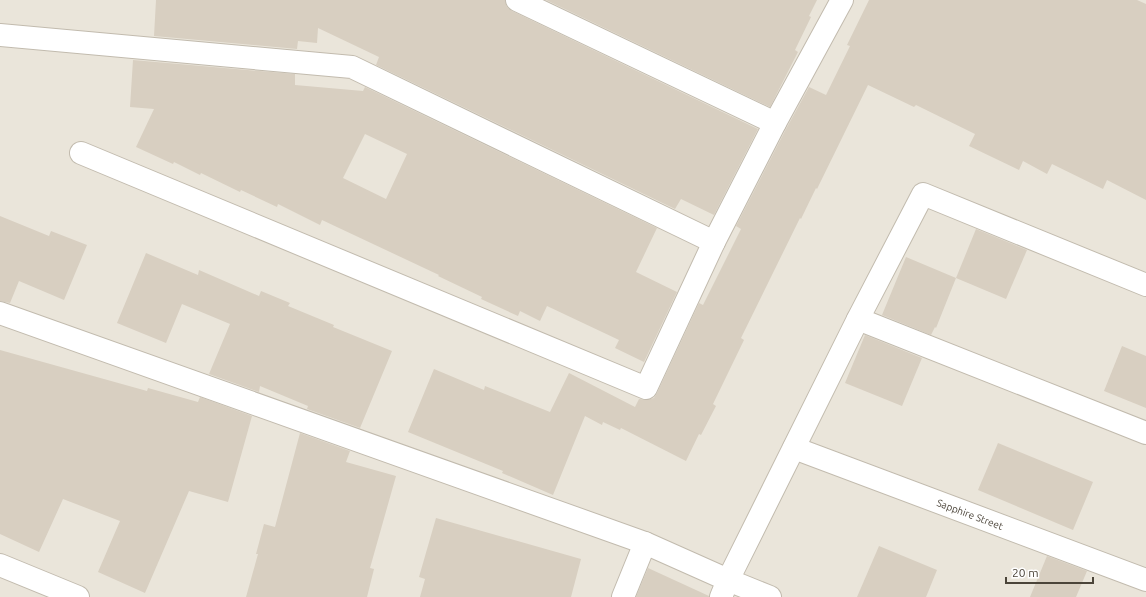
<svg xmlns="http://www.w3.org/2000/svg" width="1146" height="597" font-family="Ubuntu,sans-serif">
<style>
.residential{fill:#eae5da}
.building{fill:#d8cfc1;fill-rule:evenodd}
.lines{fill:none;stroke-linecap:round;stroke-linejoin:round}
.minor-casing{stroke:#c2bbae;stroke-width:24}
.minor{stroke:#fff;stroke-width:22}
.labels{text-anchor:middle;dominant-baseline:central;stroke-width:3;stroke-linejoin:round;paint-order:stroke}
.street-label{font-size:10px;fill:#4b4439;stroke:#fff}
</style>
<rect width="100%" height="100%" fill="#f6f3ec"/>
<rect class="residential" x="0" y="0" width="1146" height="597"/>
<g class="building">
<path d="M156 0H505L507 7 512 11 758 129 714 215 681 199 675 209 376 65 379 57 318 28 317 43 298 41 297 49 154 36Z"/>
<path d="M546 0H817L809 16 811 17 795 50 798 52 770 107Z"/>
<path d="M869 0H1137L1146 4V200L1107 180 1103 189 1052 164 1047 174 1023 161 1019 170 969 146 975 134 916 105 914 107 868 85 817 189 816 188 801 219 800 218 741 338 744 340 713 404 716 406 701 435 699 434 686 461 621 428 620 430 603 422 602 425 585 416 553 495 502 473 503 471 408 432 434 369 484 390 485 386 550 412 569 373 635 407 639 399 647 400 654 398 657 393 699 303 703 305 741 229 736 226 786 129 809 87 826 95 850 46 847 45Z"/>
<path d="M133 60 295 74V85L363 91 365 87 657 228 636 272 677 292 644 362 615 348 619 340 547 306 540 321 520 311 518 316 481 299 482 297 438 276 439 275 322 220 320 225 278 204 277 207 241 190 240 192 201 173 200 175 174 162 173 164 136 147 154 109 130 107ZM365 134 407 154 386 199 343 178Z"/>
<path d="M0 216 49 236 51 231 87 245 64 300 19 281 10 303 0 301Z"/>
<path d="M976 229 1027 250 1006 299 956 278Z"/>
<path d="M146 253 198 275 199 270 259 296 261 291 290 303 288 306 334 325 333 327 392 351 360 428 307 409 308 406 260 386 259 392 209 374 230 324 182 304 166 343 117 323Z"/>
<path d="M906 257 956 278 936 328 935 327 931 335 882 315Z"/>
<path d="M865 335 922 358 902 406 845 383Z"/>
<path d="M1122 346 1146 356V408L1104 391Z"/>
<path d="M0 350 147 391 148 388 198 402 200 397 252 416 228 502 189 491 145 593 98 572 120 521 63 499 39 552 0 534Z"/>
<path d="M300 433 350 451 346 462 396 476 370 568 374 569 367 597H246L258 554H256L264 524 275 527Z"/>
<path d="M998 443 1093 482 1073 530 978 490Z"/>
<path d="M436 518 581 559 571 597H420L425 579 419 577Z"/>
<path d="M879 546 937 570 926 597H857Z"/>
<path d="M1047 556 1087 571 1076 597H1030Z"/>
<path d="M648 568 709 596V597H636Z"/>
</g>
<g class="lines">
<defs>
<g id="minor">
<path d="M517 0 775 123"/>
<path d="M0 35 352 67 714 242"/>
<path d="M81 153 646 388 714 242 775 123 842 0"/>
<path d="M0 313 645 543 728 580 770 597"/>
<path d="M858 319 1146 433"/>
<path id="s1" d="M794 448 1146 580"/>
<path d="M0 565 78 597"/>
<path d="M623 597 645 543"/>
<path d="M721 597 728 580 858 319 923 194 1146 285"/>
</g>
</defs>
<use href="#minor" class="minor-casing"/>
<use href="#minor" class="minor"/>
</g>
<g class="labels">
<g class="street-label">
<text stroke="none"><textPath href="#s1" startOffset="188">Sapphire Street</textPath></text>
</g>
</g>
<path d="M1006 577v6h87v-6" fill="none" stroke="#4b4439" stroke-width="2"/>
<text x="1012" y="577" font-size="12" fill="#4b4439" stroke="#ffffff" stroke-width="3" paint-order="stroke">20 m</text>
</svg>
